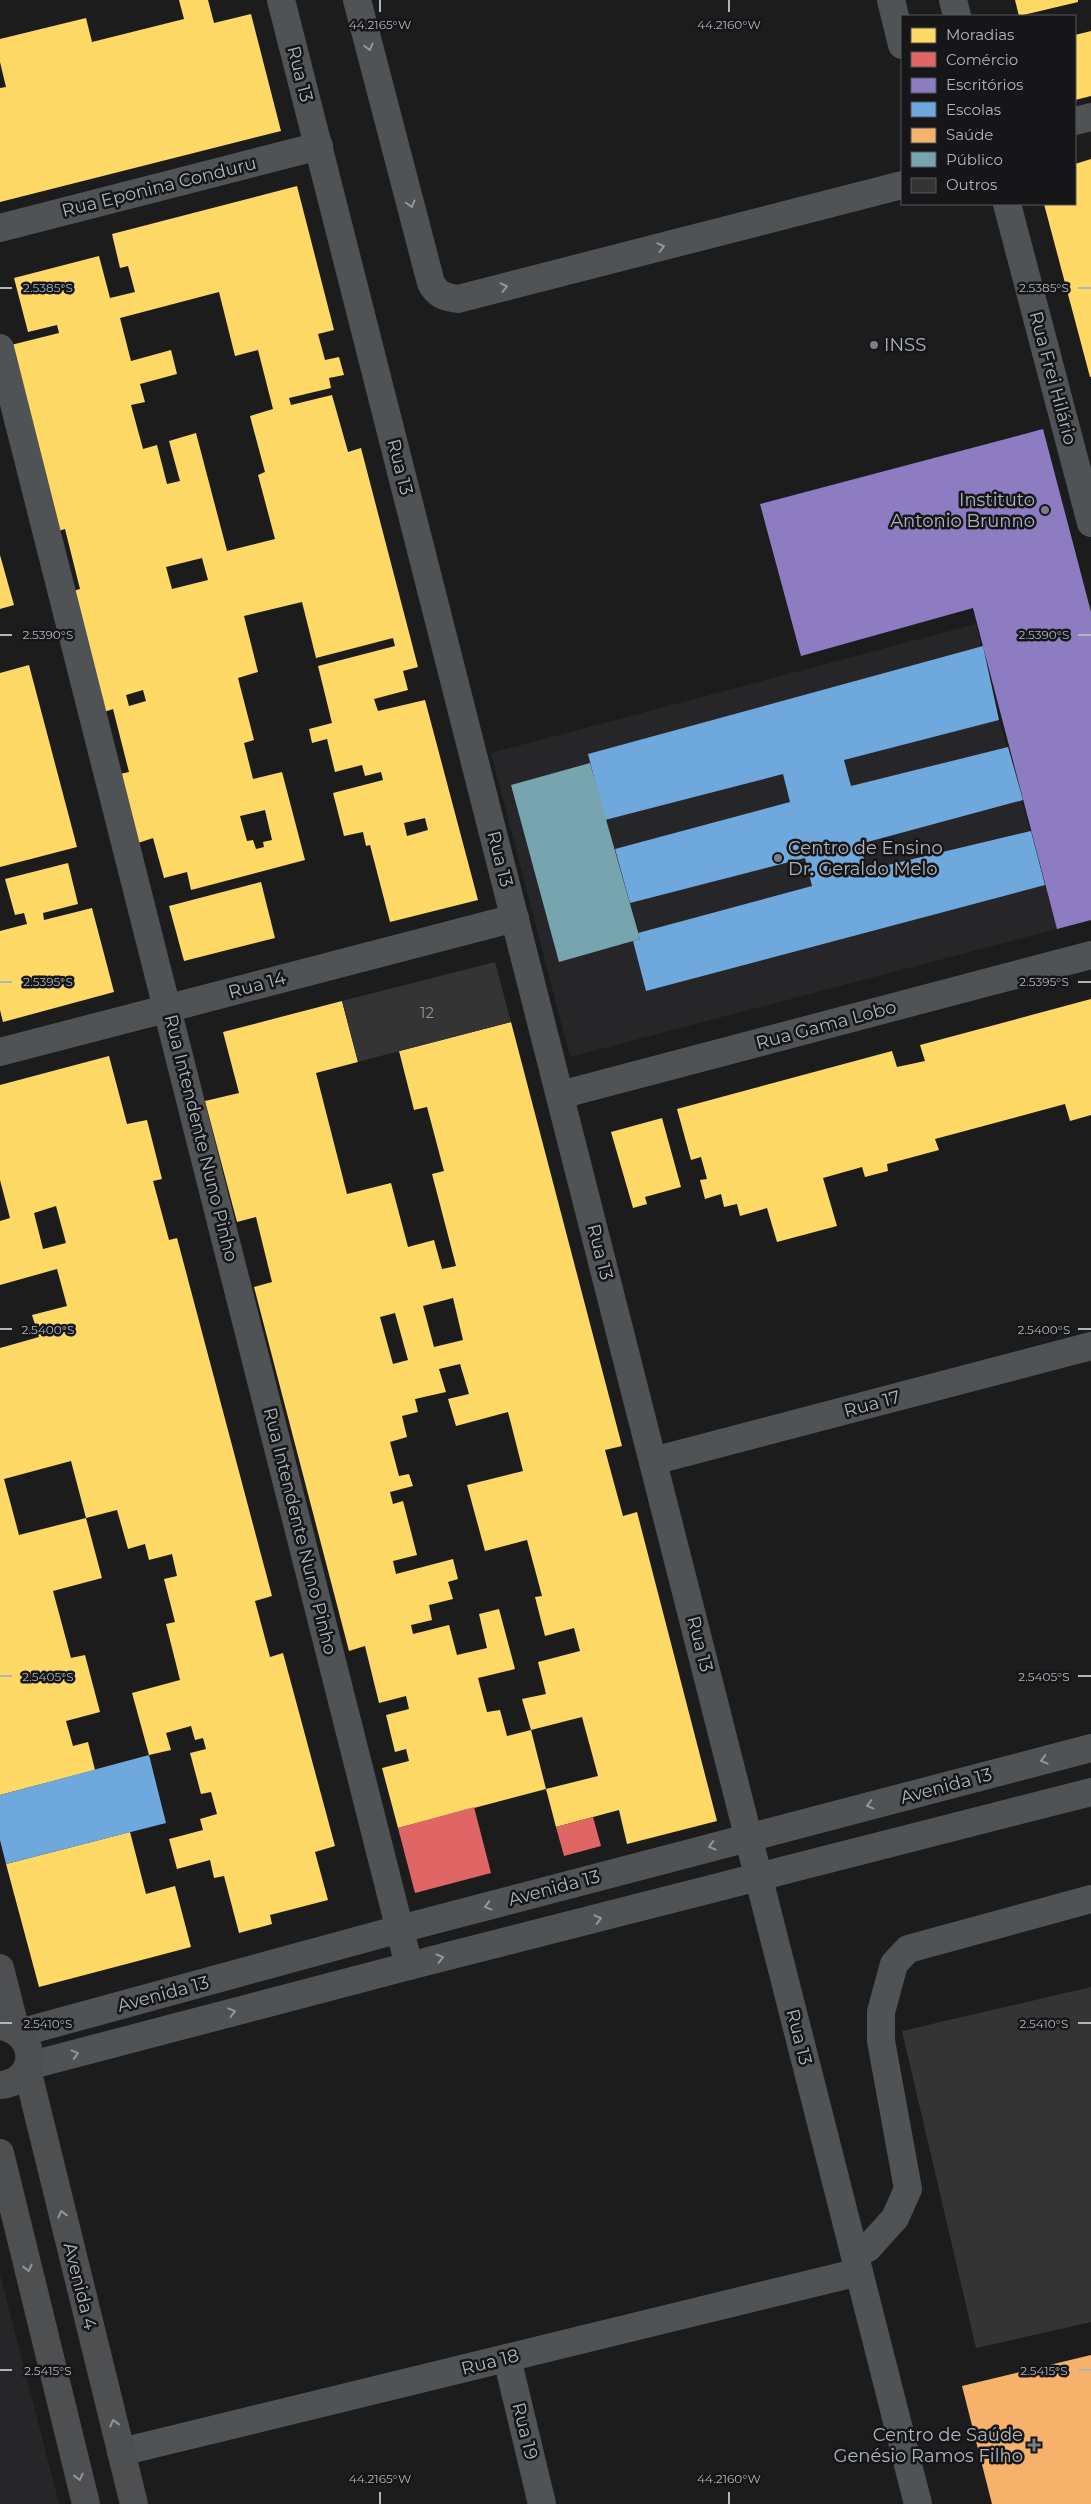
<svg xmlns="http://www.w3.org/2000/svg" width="1091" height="2504" font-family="Montserrat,sans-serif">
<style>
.built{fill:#262628}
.homes{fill:#ffd966;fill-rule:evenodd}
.shops{fill:#e06666}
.offices{fill:#8e7cc3}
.schools{fill:#6fa8dc}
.health{fill:#f6b26b}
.public{fill:#76a5af}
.building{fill:#343434}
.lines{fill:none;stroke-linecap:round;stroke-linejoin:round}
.minor{stroke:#505355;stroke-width:28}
.major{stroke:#4e4f51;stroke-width:28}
.oneway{stroke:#91989e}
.oneway2{stroke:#90969d}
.ticks{fill:none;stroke:#adb5bd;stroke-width:2}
.poi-dot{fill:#7a7f85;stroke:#161618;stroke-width:2}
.labels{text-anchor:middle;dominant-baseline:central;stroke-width:5;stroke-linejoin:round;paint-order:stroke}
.number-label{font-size:15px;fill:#8f959b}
.street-label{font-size:18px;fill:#adb5bd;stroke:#161618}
.poi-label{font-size:18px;fill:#adb5bd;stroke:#161618;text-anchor:start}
.ticks-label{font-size:12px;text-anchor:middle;fill:#adb5bd;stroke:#161618;stroke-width:5;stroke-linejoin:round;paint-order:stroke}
</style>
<rect width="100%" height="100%" fill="#1c1c1c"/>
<g class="built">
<path d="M976 624 999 720 1057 929 570 1057 491 753Z"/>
<path d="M0 2274 59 2504H0Z"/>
</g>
<g class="homes">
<path d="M179 0H208L214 23 251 14 281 131 0 202V88L6 87 0 62V39L86 18 92 42 184 19Z"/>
<path d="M1015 0H1078V2L1019 16Z"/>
<path d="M1091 31V96L1075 100V35Z"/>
<path d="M1091 159V377H1090L1044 204H1075V164Z"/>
<path d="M297 186 334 330 318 334 325 360 339 357 344 375 329 378 331 388 289 398 291 405 332 395 348 452 361 448 418 667 403 671 408 690 374 699 378 711 425 700 478 900 390 922 370 845 366 846 363 832 344 836 333 793 383 780 381 772 365 776 362 765 335 772 327 739 312 743 309 729 332 723 318 666 395 646 393 638 316 658 302 602 244 616 258 672 238 678 254 740 244 743 253 779 282 772 305 860 191 890 187 872 164 878 153 838 138 843 120 774 129 772 113 709 101 713 69 592 80 589 65 529 55 532 7 346 59 333 57 325 28 332 14 278 99 256 110 298 135 292 128 266 120 268 112 234ZM219 292 235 356 258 350 273 409 250 416 265 472 258 475 275 539 227 551 196 433 169 441 180 481 167 484 157 445 143 449 131 405 145 402 140 384 177 374 171 350 131 361 120 318ZM202 558 208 580 172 589 166 567ZM143 690 146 701 129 706 126 695ZM265 810 272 840 263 842 264 847 256 849 253 840 247 841 240 816ZM425 818 428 830 407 836 404 823Z"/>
<path d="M0 555 14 605 0 609Z"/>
<path d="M29 665 77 847 0 867V673Z"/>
<path d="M68 863 78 904 43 913 44 920 92 908 114 992 3 1022 0 1010V931L27 924 24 913 15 915 5 879Z"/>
<path d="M261 882 275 938 184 961 169 906Z"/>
<path d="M1091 999V1115L1070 1121 1065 1104 935 1139 939 1150 887 1164 888 1171 865 1177 862 1167 823 1178 837 1226 777 1242 767 1208 740 1216 737 1204 724 1207 721 1194 705 1199 700 1180 707 1179 701 1157 691 1160 677 1109 892 1051 897 1067 925 1061 920 1045Z"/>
<path d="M342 1001 358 1062 316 1073 347 1194 391 1183 408 1247 434 1240 442 1269 456 1266 432 1174 444 1171 427 1107 414 1110 399 1051 511 1022 622 1446 605 1450 623 1516 637 1512 717 1821 627 1844 619 1810 556 1827 546 1789 398 1828 382 1768 409 1761 406 1749 395 1752 386 1715 409 1709 406 1696 379 1703 365 1646 349 1651 254 1287 272 1282 256 1217 237 1222 205 1101 239 1093 223 1032ZM453 1298 463 1340 434 1347 423 1306ZM395 1313 408 1360 393 1364 380 1317ZM460 1364 469 1394 448 1399 456 1426 508 1412 523 1471 467 1485 485 1551 527 1540 542 1596 535 1597 545 1636 574 1628 580 1651 538 1662 546 1694 522 1699 531 1730 507 1736 500 1710 487 1712 478 1678 515 1669 499 1609 479 1614 487 1648 457 1655 449 1625 413 1634 411 1625 432 1620 429 1605 453 1599 448 1582 458 1579 453 1559 396 1574 393 1561 417 1555 403 1501 393 1504 390 1492 413 1486 409 1474 399 1476 390 1442 407 1437 402 1416 418 1412 415 1399 446 1392 439 1369ZM582 1717 598 1776 546 1789 531 1730Z"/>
<path d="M109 1056 127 1124 147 1120 162 1179 153 1181 169 1240 177 1238 272 1596 255 1601 270 1657 283 1653 335 1846 315 1852 328 1900 270 1915 272 1924 239 1933 224 1876 214 1878 210 1860 177 1869 169 1839 203 1830 200 1819 217 1814 211 1792 201 1794 190 1753 206 1749 203 1738 195 1740 191 1726 166 1733 171 1750 149 1755 132 1693 180 1680 166 1624 175 1622 164 1579 177 1576 172 1554 149 1560 145 1544 128 1549 117 1510 86 1518 71 1461 4 1479 19 1535 86 1518 102 1578 53 1591 71 1658 85 1655 100 1712 66 1721 73 1746 88 1742 95 1770 0 1795V1348L39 1337 32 1315 67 1306 57 1269 0 1285V1221L10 1218 0 1180V1085ZM56 1206 66 1243 43 1249 34 1213Z"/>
<path d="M662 1118 681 1187 645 1197 647 1204 633 1208 611 1132Z"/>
<path d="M130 1832 146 1894 175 1886 191 1947 39 1987 6 1864Z"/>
</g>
<g class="shops">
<path d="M474 1807 491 1873 415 1893 398 1828Z"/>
<path d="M593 1817 601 1846 564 1856 556 1827Z"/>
</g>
<path class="offices" d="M1043 429 1091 612V920L1057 929 973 608 801 656 760 504Z"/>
<g class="schools">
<path d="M983 646 999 720 844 760 851 786 1008 747 1023 800 860 844 867 870 1031 831 1045 885 646 991 633 941 640 939 638 933 812 886 805 858 630 903 615 849 790 802 783 774 605 820 588 754Z"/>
<path d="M149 1755 166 1823 6 1864 0 1840V1795Z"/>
</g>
<path class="health" d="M1091 2355V2504H992L962 2386Z"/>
<path class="public" d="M590 763 640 939 559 962 511 785Z"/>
<g class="building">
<path d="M495 962 511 1022 358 1062 342 1001Z"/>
<path d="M1091 1987V2322L976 2348 902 2031Z"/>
</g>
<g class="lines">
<g class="minor">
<path d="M281 0 918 2504"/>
<path d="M357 0 431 283C437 295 445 297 458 299L902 185"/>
<path d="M891 0 902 45"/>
<path d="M953 0 957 16"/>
<path d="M1075 121 1091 117"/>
<path d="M1007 204 1091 523"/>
<path d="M0 228 319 146"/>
<path d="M0 348 409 1966"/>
<path d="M0 1052 515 918"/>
<path d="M560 1095 1091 955"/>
<path d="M653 1461 1091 1346"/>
<path d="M19 2033 400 1929 1091 1748"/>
<path d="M28 2066 409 1966 1091 1792"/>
<path d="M855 2255 868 2248 895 2218 908 2189 881 2041V2012L894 1964 908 1949 1091 1899"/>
<path d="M507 2358 542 2504"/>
<path d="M121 2452 859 2272"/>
</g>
<g class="major">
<path d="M0 1968 16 2031"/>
<path d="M0 2026C39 2032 39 2082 0 2085"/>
<path d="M27 2069 134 2504"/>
<path d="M0 2153 86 2504"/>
</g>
</g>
<defs><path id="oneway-chevron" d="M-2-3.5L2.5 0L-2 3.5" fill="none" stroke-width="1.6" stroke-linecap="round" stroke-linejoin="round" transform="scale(1.25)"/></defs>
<g class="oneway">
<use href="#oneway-chevron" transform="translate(369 47) rotate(75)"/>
<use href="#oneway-chevron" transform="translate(411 204) rotate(75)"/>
<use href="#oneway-chevron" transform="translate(661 247) rotate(-14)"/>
<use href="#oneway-chevron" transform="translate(504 287) rotate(-14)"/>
<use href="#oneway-chevron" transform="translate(1044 1760) rotate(165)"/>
<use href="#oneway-chevron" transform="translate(870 1805) rotate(165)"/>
<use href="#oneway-chevron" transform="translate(712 1846) rotate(165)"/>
<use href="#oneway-chevron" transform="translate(488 1906) rotate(165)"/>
<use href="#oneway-chevron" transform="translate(598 1919) rotate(-14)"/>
<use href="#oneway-chevron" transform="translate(440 1958) rotate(-14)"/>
<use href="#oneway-chevron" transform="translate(232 2012) rotate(-15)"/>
<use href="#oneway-chevron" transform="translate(75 2054) rotate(-15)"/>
</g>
<g class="oneway2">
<use href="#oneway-chevron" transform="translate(62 2214) rotate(-104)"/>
<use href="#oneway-chevron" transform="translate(28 2268) rotate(76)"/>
<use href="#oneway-chevron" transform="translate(114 2423) rotate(-104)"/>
<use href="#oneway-chevron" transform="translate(79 2477) rotate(76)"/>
</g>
<path class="ticks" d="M380 0V12M729 0V12M0 288H12M1078 288H1091M0 635H12M1078 635H1091M0 982H12M1078 982H1091M0 1329H12M1078 1329H1091M0 1676H12M1078 1676H1091M0 2023H12M1078 2023H1091M0 2370H12M1078 2370H1091M380 2492V2504M729 2492V2504"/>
<g class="poi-dot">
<circle cx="874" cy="345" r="5"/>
<circle cx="1045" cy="510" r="5"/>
<circle cx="778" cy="858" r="5"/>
<path d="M1031.5 2437.5h5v5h5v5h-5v5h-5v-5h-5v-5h5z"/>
</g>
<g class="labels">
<g class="number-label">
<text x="427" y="1012">12</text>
</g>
<g class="street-label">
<text transform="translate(300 74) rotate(76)">Rua 13</text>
<text transform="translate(159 187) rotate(-14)">Rua Eponina Conduru</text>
<text transform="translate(1053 378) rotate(75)">Rua Frei Hilário</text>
<text transform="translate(400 467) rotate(76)">Rua 13</text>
<text transform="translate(500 859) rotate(76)">Rua 13</text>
<text transform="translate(257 985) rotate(-15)">Rua 14</text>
<text transform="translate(826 1025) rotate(-15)">Rua Gama Lobo</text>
<text transform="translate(201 1138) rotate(76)">Rua Intendente Nuno Pinho</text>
<text transform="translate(600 1252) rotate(76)">Rua 13</text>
<text transform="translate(872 1404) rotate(-15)">Rua 17</text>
<text transform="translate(300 1531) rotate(76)">Rua Intendente Nuno Pinho</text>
<text transform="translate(700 1644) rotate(76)">Rua 13</text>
<text transform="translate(946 1786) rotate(-15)">Avenida 13</text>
<text transform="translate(554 1888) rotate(-15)">Avenida 13</text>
<text transform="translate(163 1994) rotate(-15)">Avenida 13</text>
<text transform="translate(799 2037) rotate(76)">Rua 13</text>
<text transform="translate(80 2286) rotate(76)">Avenida 4</text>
<text transform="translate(490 2362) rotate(-14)">Rua 18</text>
<text transform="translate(525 2431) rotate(76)">Rua 19</text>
</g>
<g class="poi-label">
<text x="884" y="345">INSS</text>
<text x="1035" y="500" text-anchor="end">Instituto<tspan x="1035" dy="21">Antonio Brunno</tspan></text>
<text x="788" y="848">Centro de Ensino<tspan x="788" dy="21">Dr. Geraldo Melo</tspan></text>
<text x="1023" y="2435" text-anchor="end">Centro de Saúde<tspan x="1023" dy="21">Genésio Ramos Filho</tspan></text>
</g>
</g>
<g class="ticks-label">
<text x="380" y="29">44.2165°W</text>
<text x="729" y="29">44.2160°W</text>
<text x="48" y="292">2.5385°S</text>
<text x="1044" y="292">2.5385°S</text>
<text x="48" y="639">2.5390°S</text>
<text x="1044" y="639">2.5390°S</text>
<text x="48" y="986">2.5395°S</text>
<text x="1044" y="986">2.5395°S</text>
<text x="48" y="1334">2.5400°S</text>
<text x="1044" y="1334">2.5400°S</text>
<text x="48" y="1681">2.5405°S</text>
<text x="1044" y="1681">2.5405°S</text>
<text x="48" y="2028">2.5410°S</text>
<text x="1044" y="2028">2.5410°S</text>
<text x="48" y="2375">2.5415°S</text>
<text x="1044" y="2375">2.5415°S</text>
<text x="380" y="2483">44.2165°W</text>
<text x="729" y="2483">44.2160°W</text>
</g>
<rect x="901" y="15" width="175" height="190" fill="#161618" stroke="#52565a"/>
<rect x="911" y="28" width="25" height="15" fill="#ffd966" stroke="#52565a"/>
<text x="946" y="40" font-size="15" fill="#adb5bd">Moradias</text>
<rect x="911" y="52" width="25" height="15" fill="#e06666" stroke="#52565a"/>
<text x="946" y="65" font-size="15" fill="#adb5bd">Comércio</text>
<rect x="911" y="78" width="25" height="15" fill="#8e7cc3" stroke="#52565a"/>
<text x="946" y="90" font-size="15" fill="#adb5bd">Escritórios</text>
<rect x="911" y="102" width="25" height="15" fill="#6fa8dc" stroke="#52565a"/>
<text x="946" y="115" font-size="15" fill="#adb5bd">Escolas</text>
<rect x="911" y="128" width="25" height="15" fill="#f6b26b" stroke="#52565a"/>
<text x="946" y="140" font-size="15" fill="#adb5bd">Saúde</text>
<rect x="911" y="152" width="25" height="15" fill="#76a5af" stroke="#52565a"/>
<text x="946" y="165" font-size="15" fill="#adb5bd">Público</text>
<rect x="911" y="178" width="25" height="15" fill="#343434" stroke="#52565a"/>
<text x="946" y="190" font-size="15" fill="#adb5bd">Outros</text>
</svg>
